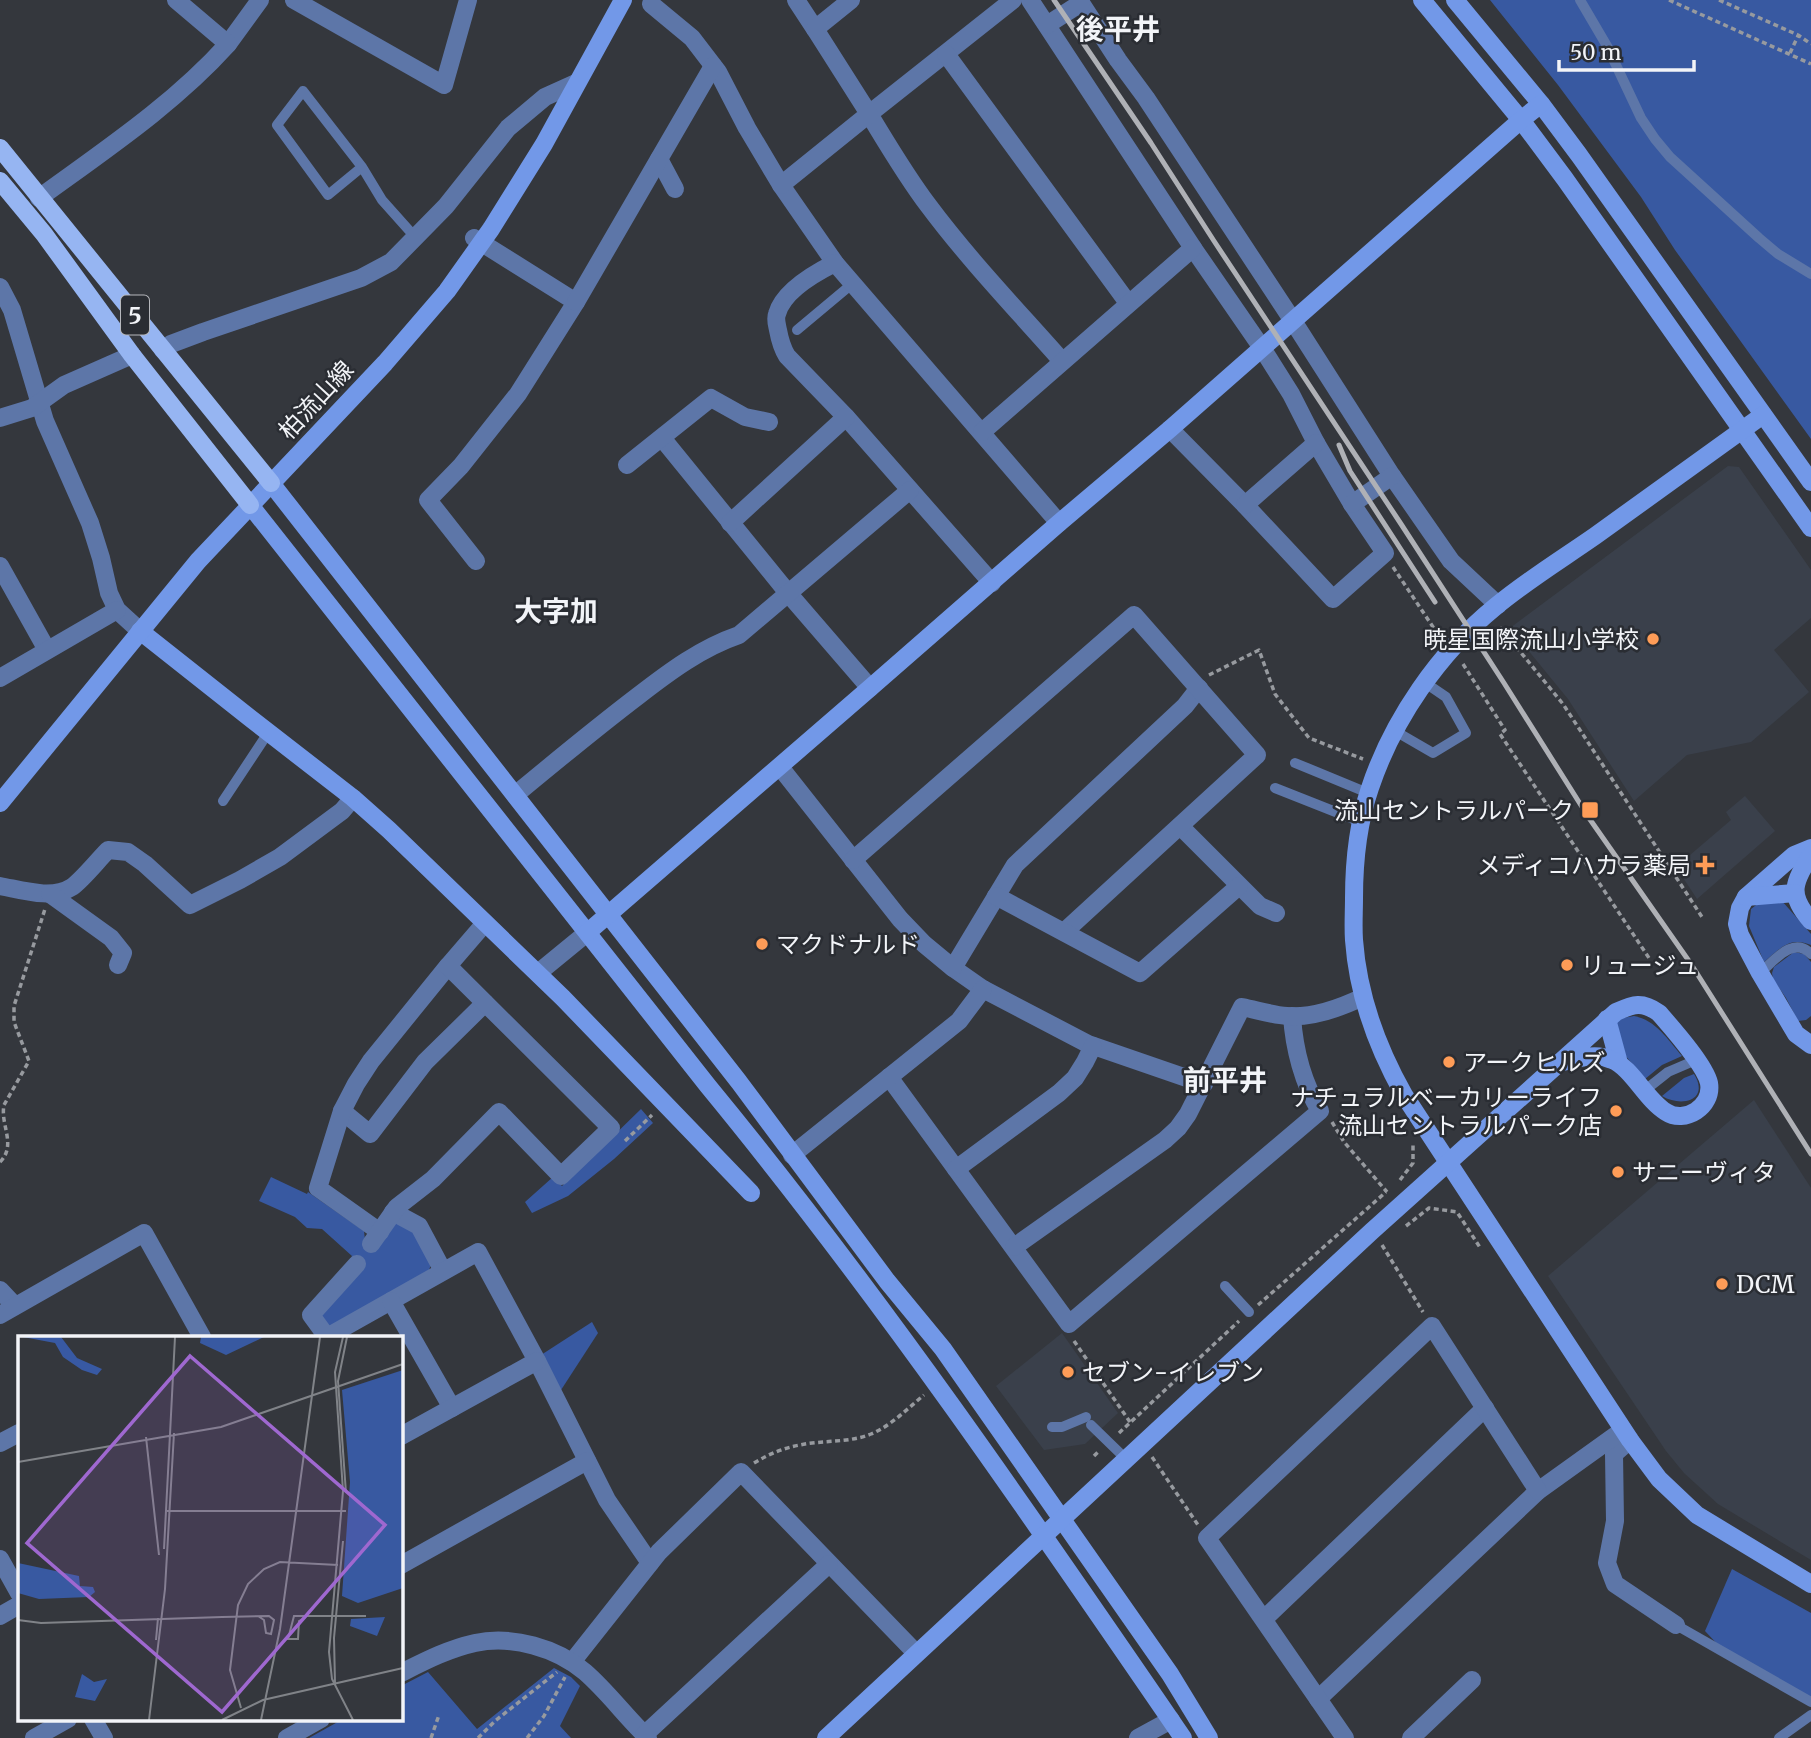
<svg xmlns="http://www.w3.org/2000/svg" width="1811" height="1738" font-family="Merriweather,'Noto Sans JP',serif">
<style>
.built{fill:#3a404b}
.green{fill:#3859a1}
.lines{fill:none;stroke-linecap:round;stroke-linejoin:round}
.path{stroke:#979a9f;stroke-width:3.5;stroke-dasharray:5 3.5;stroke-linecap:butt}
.lane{stroke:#5d76a8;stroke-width:10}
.street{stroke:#5d76a8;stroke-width:18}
.secondary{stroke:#7298e8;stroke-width:18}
.primary{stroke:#96b5f2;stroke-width:18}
.rail{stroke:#afb1b6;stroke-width:5}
.poi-dot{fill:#fe9c57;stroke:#2a2d33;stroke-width:2.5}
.labels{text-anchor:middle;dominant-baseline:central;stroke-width:5;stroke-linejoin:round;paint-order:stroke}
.shield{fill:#2a2d33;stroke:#b6b8bd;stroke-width:2}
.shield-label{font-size:23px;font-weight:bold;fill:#f2f4f8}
.street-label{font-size:24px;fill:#f2f4f8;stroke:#2a2d33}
.poi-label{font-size:24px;fill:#f2f4f8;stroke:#2a2d33;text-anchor:start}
.quarter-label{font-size:28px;font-weight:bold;fill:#f2f4f8;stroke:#2a2d33}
.inset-road{fill:none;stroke:#808388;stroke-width:2}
.view{fill:#9f68d0;fill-opacity:0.15;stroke:#9f68d0;stroke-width:3.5}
.inset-edge{fill:none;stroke:#f2f4f8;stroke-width:3.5}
</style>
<rect width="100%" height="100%" fill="#34373d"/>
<g class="built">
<path d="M1728 466 1739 467 1811 570V618L1774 650 1809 692 1751 742 1687 755 1634 801 1568 699 1510 628Z"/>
<path d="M1745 796 1775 831 1697 899 1676 867 1731 820 1726 812Z"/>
<path d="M1754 1100 1811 1188V1560L1718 1504 1684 1473 1666 1451 1548 1276Z"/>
<path d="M1062 1333 1118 1413 1085 1444 1044 1450 996 1386Z"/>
</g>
<g class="green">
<path d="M1490 0H1811V439L1675 250 1641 197 1558 85Z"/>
<path d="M1782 901 1811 934V945C1789 936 1780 949 1764 962L1749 926 1751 909 1760 902Z"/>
<path d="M1794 952 1804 954 1811 962V1016L1806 1020 1798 1021 1786 998 1773 979 1772 973 1774 967Z"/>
<path d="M1634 1016C1656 1020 1668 1040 1682 1056L1662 1065 1645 1079 1623 1053 1616 1022 1623 1018Z"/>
<path d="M1694 1074C1710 1100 1682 1108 1662 1096L1684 1078Z"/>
<path d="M641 1109 653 1123 614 1159 568 1196 532 1213 525 1202 553 1177 562 1186Z"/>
<path d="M271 1177 307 1194 308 1192 364 1231 365 1240 395 1221 413 1230 432 1262 429 1270 331 1327 318 1317 352 1256 322 1229 307 1228 295 1217 259 1201Z"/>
<path d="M592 1322 598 1333 561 1390 541 1355Z"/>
<path d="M1732 1569 1811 1613V1699L1720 1647 1705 1631Z"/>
<path d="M554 1668 571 1677 580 1686 560 1726 571 1738H309L343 1719H401V1686L428 1672 477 1729Z"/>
</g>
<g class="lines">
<g class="path">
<path d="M1669 0 1811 64"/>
<path d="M1719 0 1798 35 1811 44"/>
<path d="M1790 53 1798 36"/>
<path d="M1393 567 1439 636"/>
<path d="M1500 627 1563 704 1702 917"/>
<path d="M1463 664 1505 730 1500 734 1649 958"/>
<path d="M1209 675 1259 650 1275 694 1309 738 1363 759"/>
<path d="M1332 1122 1344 1142 1387 1192"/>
<path d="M625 1141 652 1115"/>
<path d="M0 1162C17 1145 0 1125 4 1105L29 1061 14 1022V1006L45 909"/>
<path d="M1400 1180 1413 1163V1144"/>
<path d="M1406 1226 1429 1208 1457 1212 1481 1249"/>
<path d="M1382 1245 1423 1312"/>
<path d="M1258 1305 1386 1192"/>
<path d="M1074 1341 1130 1422"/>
<path d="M1119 1433 1239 1321"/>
<path d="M1094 1456 1100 1450"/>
<path d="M1152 1457 1198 1525"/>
<path d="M754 1463C769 1454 783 1448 800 1445 823 1440 849 1443 871 1434 892 1425 907 1409 924 1395"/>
<path d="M431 1738 439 1715"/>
<path d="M478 1738 495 1721 557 1672"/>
<path d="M527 1738 544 1716 565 1677"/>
</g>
<g class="lane">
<path d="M1580 0 1607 46 1641 118 1655 139 1670 157 1759 238 1778 254 1811 274"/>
<path d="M362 167 328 195 277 125 303 91 362 167 382 200 415 237"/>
<path d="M797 330 852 284"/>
<path d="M1395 731 1433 753 1466 733 1446 697 1424 682"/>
<path d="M1295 763 1368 793"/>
<path d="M1275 788 1361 822"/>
<path d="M223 801 268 733"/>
<path d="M1760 973C1774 961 1793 935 1811 954"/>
<path d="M1644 1091 1668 1072 1696 1060"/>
<path d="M1225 1286 1249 1312"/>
<path d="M1091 1425 1126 1459"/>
<path d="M1052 1427H1062L1086 1417"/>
<path d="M1676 1625 1811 1702"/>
<path d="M1779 1738 1811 1715"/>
</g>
<g class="street">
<path d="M294 0 444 85 468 0"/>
<path d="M796 0 815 29"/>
<path d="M1013 0 869 114C888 145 906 176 928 205 969 260 1017 310 1062 361"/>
<path d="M1030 0 1193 248 1262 348 1291 394 1316 443 1352 504 1385 553 1333 599 1245 505 1170 429"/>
<path d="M1079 0 1118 60 1146 98 1293 321 1392 476 1451 561 1498 605"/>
<path d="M651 4 692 38 718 72 747 128 781 185 835 263 1059 523"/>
<path d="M1047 25 1081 3"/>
<path d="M228 44 260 0"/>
<path d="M946 54 1128 303"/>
<path d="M659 159 675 189"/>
<path d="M781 185 869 114 815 29 851 0"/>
<path d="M39 198C105 150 174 104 228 44L176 0"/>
<path d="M474 238 576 302 518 394 461 466 428 500 476 561"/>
<path d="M835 263C815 273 783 291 777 314 775 319 777 325 778 330 780 341 782 348 787 356L846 417 992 583"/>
<path d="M0 287 12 310 45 421 90 523 101 558 109 593 117 610 140 631"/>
<path d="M576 302 713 66"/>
<path d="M163 350 171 344 203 332 361 278 391 262 446 206 508 128 545 97 576 83"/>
<path d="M0 418 32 408 64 385 132 355"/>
<path d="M982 432 1193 248"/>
<path d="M662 438 788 593 870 688"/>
<path d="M627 465 711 398 745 417 769 422"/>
<path d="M1352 504 1392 476"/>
<path d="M1245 505 1316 443"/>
<path d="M730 523 846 417"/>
<path d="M0 566 47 650"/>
<path d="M0 678 117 610"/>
<path d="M1199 688 1185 706 1015 865 953 968 983 989 1088 1044 1204 1084"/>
<path d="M780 767 900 919 924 944 953 968"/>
<path d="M515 795C556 761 596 728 638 696 669 672 701 648 739 635L910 490"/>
<path d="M1180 826 1260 906 1276 913"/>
<path d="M853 860 1134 615 1257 755 1064 932"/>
<path d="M0 886C22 890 52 900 72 887 83 879 98 860 108 850L128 852 145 864 190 905 240 880 280 857 342 811 353 798"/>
<path d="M50 894 111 938 123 953 118 965"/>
<path d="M996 896 1140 973 1239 886"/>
<path d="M538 973 588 932"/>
<path d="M889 1077 1069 1324 1320 1111C1303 1083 1294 1048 1292 1016"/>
<path d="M342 1111 370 1134 425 1062 485 1003"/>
<path d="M792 1155 959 1021 983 989"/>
<path d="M956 1169 1059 1093 1075 1078 1085 1062 1093 1046"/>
<path d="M393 1212 419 1226 443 1271"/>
<path d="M380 1232 318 1188 342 1111 356 1084 371 1061 448 966"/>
<path d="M371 1244 397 1207 433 1179 499 1112 561 1176 611 1128 448 966 485 923"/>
<path d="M1014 1247 1165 1140 1178 1128 1188 1114 1242 1007C1257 1010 1272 1015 1287 1016 1313 1018 1340 1008 1363 997"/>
<path d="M357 1264 311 1315 327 1337 478 1252 537 1361 607 1500 650 1563"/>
<path d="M0 1290 15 1306"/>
<path d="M391 1301 452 1408"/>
<path d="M0 1315 144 1233 202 1337"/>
<path d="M401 1436 537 1361"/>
<path d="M1630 1440 1614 1454 1615 1521 1607 1563 1615 1584 1676 1625"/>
<path d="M0 1443 19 1433"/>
<path d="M0 1559 19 1593"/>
<path d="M401 1565 587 1461"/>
<path d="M0 1616 19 1605"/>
<path d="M1264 1619 1485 1408"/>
<path d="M572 1662 659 1552 741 1472 916 1653"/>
<path d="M401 1673C425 1661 448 1649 475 1643 512 1635 557 1648 585 1672 608 1692 626 1717 648 1738"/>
<path d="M1318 1699 1538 1491 1623 1430"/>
<path d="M93 1719 104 1738"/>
<path d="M644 1735 829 1564"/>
<path d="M34 1738 68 1719"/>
<path d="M287 1738 321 1719"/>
<path d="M1138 1738 1171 1720"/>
<path d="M1345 1738 1207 1538 1432 1326 1538 1491"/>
<path d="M1411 1738 1472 1680"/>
</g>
<g class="secondary">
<path d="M1422 0 1521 120 1565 179 1811 528"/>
<path d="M1455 0 1541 104 1579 155 1811 482"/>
<path d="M1763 415C1707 455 1651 496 1595 536 1562 559 1526 581 1495 607 1439 653 1393 719 1370 788 1358 823 1354 860 1354 898 1354 912 1353 926 1354 940 1358 996 1377 1047 1404 1095L1630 1440 1659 1479 1697 1515 1811 1584"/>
<path d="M271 483 739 1082 887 1281 943 1349 1170 1674 1209 1738"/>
<path d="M250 505 708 1086C879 1294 1031 1516 1183 1738"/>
<path d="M140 631 250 718 353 798 389 830 563 998 751 1193"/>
<path d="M0 803 198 561 385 363 447 291 491 229 544 144 623 0"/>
<path d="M1811 848 1794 855 1746 897 1740 908 1737 924 1740 935 1760 973 1796 1034 1811 1045"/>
<path d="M1811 855C1794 882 1787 894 1811 921"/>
<path d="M1746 897 1795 893"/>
<path d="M588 932 870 688 1059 523 1170 429 1521 120 1541 104"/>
<path d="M1607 1019 1619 1063"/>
<path d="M826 1738 1372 1231 1616 1012C1634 1004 1642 1001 1659 1013 1672 1028 1705 1065 1709 1083 1711 1095 1705 1105 1696 1111 1687 1117 1675 1118 1666 1112 1646 1100 1632 1068 1612 1060 1595 1052 1577 1059 1559 1063"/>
</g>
<g class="primary">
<path d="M0 148 271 483"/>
<path d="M0 181 44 234 132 355 250 505"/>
</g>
<g class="rail">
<path d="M1054 0 1151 143 1214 241 1401 524 1504 683 1589 818 1691 964 1811 1154"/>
<path d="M1339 445 1350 471 1435 602"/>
</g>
</g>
<g class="poi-dot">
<circle cx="1653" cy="639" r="7"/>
<rect x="1581" y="801" width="18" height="18" rx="3.5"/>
<path d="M1701.5 854.5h7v7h7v7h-7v7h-7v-7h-7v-7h7z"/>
<circle cx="762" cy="944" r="7"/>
<circle cx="1567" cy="965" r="7"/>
<circle cx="1449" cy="1062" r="7"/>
<circle cx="1616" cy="1111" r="7"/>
<circle cx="1618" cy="1172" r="7"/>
<circle cx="1722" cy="1284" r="7"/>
<circle cx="1068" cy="1372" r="7"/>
</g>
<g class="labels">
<rect class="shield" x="121" y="295.5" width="28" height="39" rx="5"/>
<g class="shield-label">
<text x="135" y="315">5</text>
</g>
<g class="street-label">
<text transform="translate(316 400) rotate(-47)">柏流山線</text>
</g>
<g class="poi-label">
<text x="1639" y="639" text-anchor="end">暁星国際流山小学校</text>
<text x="1574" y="810" text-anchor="end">流山セントラルパーク</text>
<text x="1691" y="865" text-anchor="end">メディコハカラ薬局</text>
<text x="776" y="944">マクドナルド</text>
<text x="1581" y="965">リュージュ</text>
<text x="1463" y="1062">アークヒルズ</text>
<text x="1602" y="1097" text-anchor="end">ナチュラルベーカリーライフ<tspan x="1602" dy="28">流山セントラルパーク店</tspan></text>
<text x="1632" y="1172">サニーヴィタ</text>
<text x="1736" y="1284">DCM</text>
<text x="1082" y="1372">セブン-イレブン</text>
</g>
<g class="quarter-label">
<text x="1118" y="29">後平井</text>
<text x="556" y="611">大字加</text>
<text x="1225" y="1080">前平井</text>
</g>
</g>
<g transform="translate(18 1336)">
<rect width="385" height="385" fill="#34373d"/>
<path d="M183 1H246L208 19 182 7ZM385 34V252L340 267 324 260 332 146 324 54ZM0 227 61 240 62 250 75 251 77 256 71 261 21 263 0 257ZM367 281 359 300 332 290 333 283ZM64 338 76 346 89 343 77 365 57 361Z" fill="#3859a1"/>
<path d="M5 1H43L59 22 84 33 79 39 64 34 45 21 37 7Z" fill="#3859a3"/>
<path class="inset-road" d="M325 1 317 36 325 155 311 316 314 343 335 384M152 98 157 1M128 101 141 219M0 126 203 91 385 28M328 157 320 45 329 1M149 175H328M146 213 152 98M288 281 281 285 280 303H270L276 280H348M0 284 23 287 144 283 204 281 251 280 256 284 253 298 248 297 246 284 240 280M138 304 140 282M317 347 316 302 325 205M223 372 212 334 220 269 230 248 246 233 262 226 320 229M131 384 147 253 156 97M204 384 245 364 385 332M243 384 262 293 302 1"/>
<path class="view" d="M172 20 367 189 204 376 9 207Z"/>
<rect width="385" height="385" class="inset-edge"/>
</g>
<path d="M1559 60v10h135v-10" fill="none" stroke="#f2f4f8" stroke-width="3.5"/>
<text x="1570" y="60" font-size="21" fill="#f2f4f8" stroke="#2a2d33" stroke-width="5" paint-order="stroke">50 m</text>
</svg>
